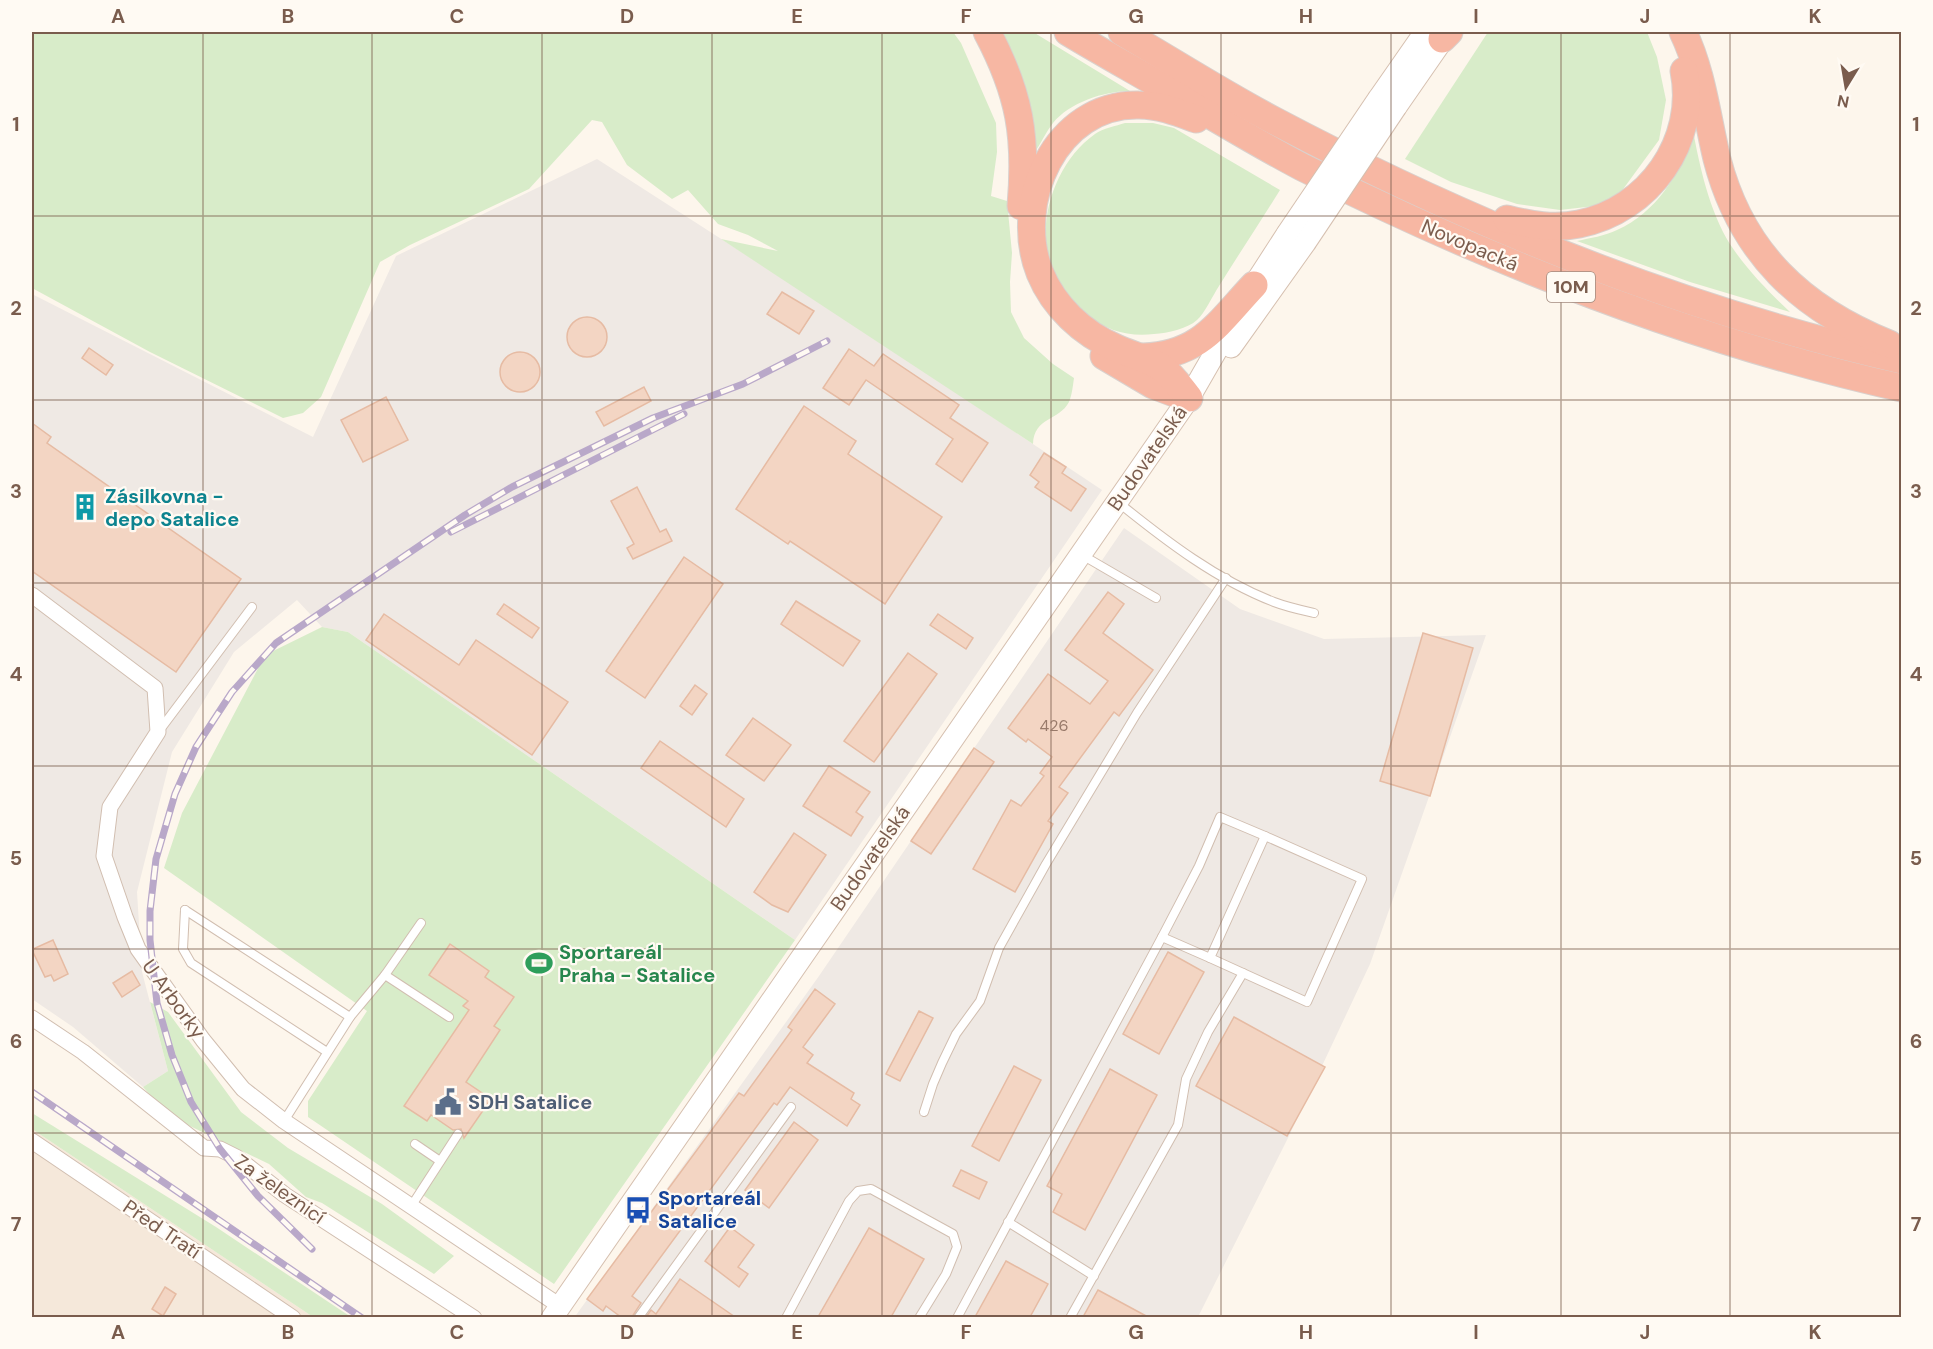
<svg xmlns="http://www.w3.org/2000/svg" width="1933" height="1349" font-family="'DM Sans',sans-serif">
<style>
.residential{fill:#f5e8da}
.industrial{fill:#efe9e4}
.green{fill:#d8ecc9}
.building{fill:#f3d5c3;stroke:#e6bba3;stroke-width:1.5}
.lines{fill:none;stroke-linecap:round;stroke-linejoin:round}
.lane-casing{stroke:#d1beb0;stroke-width:10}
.street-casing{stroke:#d1beb0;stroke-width:17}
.secondary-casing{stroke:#d6c0b0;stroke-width:23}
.highway-casing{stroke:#dad1cd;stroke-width:29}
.lane{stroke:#fff;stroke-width:8}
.street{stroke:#fff;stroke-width:15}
.secondary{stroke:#fff;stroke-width:21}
.highway{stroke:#f7b7a3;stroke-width:27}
.rail-casing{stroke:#b9a8c9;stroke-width:7}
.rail{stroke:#fffaf3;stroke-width:4.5;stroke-dasharray:14;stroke-linecap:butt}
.secondary-bridge-casing{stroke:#d6c0b0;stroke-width:23;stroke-linecap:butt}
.secondary-bridge{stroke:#fff;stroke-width:21}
.grid{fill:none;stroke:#7a5c4d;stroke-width:1.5;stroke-opacity:0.55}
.labels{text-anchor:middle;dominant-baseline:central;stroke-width:4.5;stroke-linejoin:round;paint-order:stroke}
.number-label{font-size:16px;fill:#987a6a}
.shield{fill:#fffaf3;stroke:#a28b7f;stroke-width:1.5}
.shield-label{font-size:18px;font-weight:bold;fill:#7a5c4d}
.street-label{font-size:20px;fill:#7a5c4d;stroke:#fffaf3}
.culture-label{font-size:20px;font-weight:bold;fill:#0d838f;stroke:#fffaf3;text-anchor:start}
.leisure-label{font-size:20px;font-weight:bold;fill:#27864d;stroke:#fffaf3;text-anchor:start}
.service-label{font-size:20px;font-weight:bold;fill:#4e5e75;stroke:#fffaf3;text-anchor:start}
.transit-label{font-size:20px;font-weight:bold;fill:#164399;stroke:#fffaf3;text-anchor:start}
.neatline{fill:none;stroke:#7a5c4d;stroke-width:2}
.grid-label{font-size:20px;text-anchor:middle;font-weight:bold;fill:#7a5c4d}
</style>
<rect width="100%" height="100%" fill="#fdf6ec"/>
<path class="residential" d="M32 1129 313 1317H32Z"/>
<g class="industrial">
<path d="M597 159 844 318 1102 490 795 940 348 632 322 627 297 600 234 652 172 752 137 892 142 972 168 1071 143 1087 73 1027 32 999V294L313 437 396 256Z"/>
<path d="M1124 528 1240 609 1324 639 1486 635 1370 964 1289 1136 1198 1317 574 1318 819 976Z"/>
</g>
<g class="green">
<path d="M32 32H953L961 43 996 123 997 152 991 196 1007 201 1012 253 1010 282 1011 312 1024 338 1053 364 1074 378C1073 385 1072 395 1069 402 1059 421 1034 417 1033 444L721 239 778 251 748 235 718 224 688 190 672 199 627 165 602 122 592 120 529 189 410 245 380 262 321 397 303 413 283 418 150 352 32 288Z"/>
<path d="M1000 32H1033L1130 91C1104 91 1069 103 1053 123 1046 132 1041 143 1035 152 1029 108 1023 71 1000 32Z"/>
<path d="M1488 32H1647L1657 57 1666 100 1659 140 1621 192 1595 206 1560 210 1517 204 1451 182 1405 159Z"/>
<path d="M1125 123H1153L1174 128 1280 190C1260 222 1239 254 1219 286 1213 295 1205 313 1197 320 1187 329 1168 333 1154 334 1129 337 1107 331 1087 315 1075 305 1065 295 1057 281 1031 234 1052 164 1095 134 1103 128 1116 126 1125 123Z"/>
<path d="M1694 136C1701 173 1712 219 1734 250 1750 273 1770 293 1790 312L1690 282 1577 241C1590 238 1605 236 1617 230 1657 212 1678 175 1694 136Z"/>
<path d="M322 627 348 632 795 940 554 1284 308 1117V1101L367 1011 164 868 182 813 265 655Z"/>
<path d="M150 1002 168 1012 241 1112 288 1148 382 1204 454 1256 434 1274 322 1203 306 1197 269 1164 169 1116 143 1087 168 1071Z"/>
<path d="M32 1113 216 1227 351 1317H313L32 1129Z"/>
</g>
<g class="building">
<path d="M782 292 814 311 799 334 767 314Z"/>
<circle cx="587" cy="337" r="20"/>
<path d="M89 348 113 365 106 375 82 358Z"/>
<path d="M849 349 874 366 883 354 959 405 950 418 988 443 962 482 936 464 953 439 866 380 849 405 823 388Z"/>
<circle cx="520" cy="372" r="20"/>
<path d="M644 387 651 401 604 426 596 412Z"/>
<path d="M386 397 408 440 363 462 341 420Z"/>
<path d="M804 406 856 441 848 454 942 517 885 604 790 541 788 544 736 509Z"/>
<path d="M32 423 51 437 47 443 241 579 176 672 32 571Z"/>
<path d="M1044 453 1066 467 1062 473 1086 489 1071 511 1035 487 1039 482 1030 475Z"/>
<path d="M637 487 660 532 666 529 672 541 633 559 627 548 634 544 611 501Z"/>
<path d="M684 557 723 584 645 698 606 671Z"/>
<path d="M1108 592 1124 604 1103 633 1153 670 1119 716 1114 712 1059 787 1068 793 1048 821 1053 824 1015 892 973 869 1011 800 1021 806 1044 776 1040 773 1052 757 1028 739 1026 742 1008 728 1048 674 1090 704 1108 681 1065 650Z"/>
<path d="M796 601 860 641 843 666 781 624Z"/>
<path d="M504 604 539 628 532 638 497 614Z"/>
<path d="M384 614 459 665 476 640 568 702 532 755 366 640Z"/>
<path d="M938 614 973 638 966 649 930 625Z"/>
<path d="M1423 633 1473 648 1430 796 1380 781Z"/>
<path d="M908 653 937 674 874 762 844 741Z"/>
<path d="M695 685 707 694 692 715 680 706Z"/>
<path d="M753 718 791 745 764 781 726 755Z"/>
<path d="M660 741 744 799 726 827 641 768Z"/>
<path d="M974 748 994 762 931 854 911 841Z"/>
<path d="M829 766 870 792 856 812 863 817 851 836 803 806Z"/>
<path d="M794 833 826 855 788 912 772 905 754 892Z"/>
<path d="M53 940 68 974 54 981 51 975 45 977 33 952V949Z"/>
<path d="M450 944 489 971 485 977 514 997 494 1026 500 1030 466 1082 491 1099 464 1138 461 1129 453 1130 431 1115 427 1121 404 1106 469 1010 463 1006 468 1001 429 975Z"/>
<path d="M1168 952 1204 972 1159 1054 1123 1034Z"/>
<path d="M132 971 140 985 122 997 113 983Z"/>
<path d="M815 989 835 1004 803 1047 813 1055 807 1063 854 1093 851 1099 860 1105 847 1126 790 1087 777 1105 774 1103 632 1296 641 1303 632 1317H621L606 1306 603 1311 587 1299 739 1093 744 1096 792 1030 788 1027Z"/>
<path d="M919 1011 933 1018 900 1081 886 1074Z"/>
<path d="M1234 1017 1325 1067 1287 1136 1196 1086Z"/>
<path d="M1014 1066 1041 1080 999 1161 972 1146Z"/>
<path d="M1110 1069 1157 1095 1085 1230 1053 1212 1062 1194 1047 1186Z"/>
<path d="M794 1122 818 1140 769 1208 745 1190Z"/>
<path d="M961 1170 987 1182 979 1199 953 1186Z"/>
<path d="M730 1227 754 1245 738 1267 748 1274 739 1287 705 1261Z"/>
<path d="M869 1228 924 1259 891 1317H818Z"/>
<path d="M1006 1261 1048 1284 1030 1317H975Z"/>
<path d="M680 1279 735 1317H646L651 1310 656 1314Z"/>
<path d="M165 1287 176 1294 163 1316 152 1309Z"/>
<path d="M1098 1290 1148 1317H1083Z"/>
</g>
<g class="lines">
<defs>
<g id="lane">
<path d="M1119 503C1166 541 1217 580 1274 602 1287 607 1301 610 1314 613"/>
<path d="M1082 555 1156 598"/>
<path d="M159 731 252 607"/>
<path d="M1265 836 1362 879 1307 1002 1210 958Z"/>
<path d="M185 910 183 949 191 963 327 1052"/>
<path d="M185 910 350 1017"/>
<path d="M1162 937 1210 958"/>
<path d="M385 975 449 1017"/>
<path d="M924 1112 933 1084 942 1063 956 1034 980 1001 999 948 1046 864 1137 713 1226 578"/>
<path d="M284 1121 350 1017 385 975 421 923"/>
<path d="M415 1144 440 1161"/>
<path d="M412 1205 458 1134"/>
<path d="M1008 1222 1094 1276"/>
<path d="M638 1318 791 1107"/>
<path d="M786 1318 849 1201 858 1191 871 1189 953 1234 957 1247 946 1274 919 1318"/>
<path d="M957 1318 1162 937 1199 866 1220 817 1265 836"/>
<path d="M1070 1318 1178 1125 1186 1079 1208 1032 1243 973"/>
</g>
<g id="street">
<path d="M32 595 155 688 158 732 110 807 104 856 125 917 138 949 203 1040 243 1089 284 1121 560 1306"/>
<path d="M32 1018 83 1052 204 1148 220 1149 236 1157 285 1195 474 1318"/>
<path d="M32 1141 293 1318"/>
</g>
<g id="secondary">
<path d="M1379 98 1425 32"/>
<path d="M1396 107 1448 32"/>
<path d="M1231 347 1305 243"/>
<path d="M552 1318 1189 398 1254 285 1287 234"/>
</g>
<g id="highway">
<path d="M987 32C1020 94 1027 137 1021 206"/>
<path d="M1068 32C1108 56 1150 79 1190 103 1227 125 1264 147 1302 167 1493 263 1693 341 1902 388"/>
<path d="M1122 32C1172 61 1220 92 1271 119 1471 225 1681 310 1902 360"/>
<path d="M1683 32C1702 71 1707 117 1717 159 1741 253 1802 309 1889 344"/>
<path d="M1442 39 1449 32"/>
<path d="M1507 219C1531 225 1554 229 1579 224 1649 210 1698 141 1684 71"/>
<path d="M1104 356 1153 385 1185 397"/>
<path d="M1143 357C1201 355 1218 323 1254 285"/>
<path d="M1189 398C1180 387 1173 376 1162 368 1147 358 1131 355 1116 348 1082 333 1054 307 1040 273 1012 203 1055 103 1139 105 1159 105 1177 112 1196 119"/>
</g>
</defs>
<use href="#lane" class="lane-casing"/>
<use href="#street" class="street-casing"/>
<use href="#secondary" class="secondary-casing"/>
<use href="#highway" class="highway-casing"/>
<use href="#lane" class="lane"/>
<use href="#street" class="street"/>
<use href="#secondary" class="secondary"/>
<use href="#highway" class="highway"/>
<defs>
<g id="rail">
<path d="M451 532 684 414"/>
<path d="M32 1092 362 1318"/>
<path d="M312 1249 258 1196 220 1149 191 1102 172 1055 157 1003 150 940V911L156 859 175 794 196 747 232 692 276 643 465 515 512 487 653 418 743 384 827 341"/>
</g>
</defs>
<use href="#rail" class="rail-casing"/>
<use href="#rail" class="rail"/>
<defs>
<g id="secondary-bridge">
<path d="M1287 234 1379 98"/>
<path d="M1305 243 1396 107"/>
</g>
</defs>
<use href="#secondary-bridge" class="secondary-bridge-casing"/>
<use href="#secondary-bridge" class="secondary-bridge"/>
</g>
<path class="grid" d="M203 32V1318M372 32V1318M542 32V1318M712 32V1318M882 32V1318M1051 32V1318M1221 32V1318M1391 32V1318M1561 32V1318M1730 32V1318M32 216H1902M32 400H1902M32 583H1902M32 766H1902M32 949H1902M32 1133H1902"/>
<defs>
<symbol id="building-bare" viewBox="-9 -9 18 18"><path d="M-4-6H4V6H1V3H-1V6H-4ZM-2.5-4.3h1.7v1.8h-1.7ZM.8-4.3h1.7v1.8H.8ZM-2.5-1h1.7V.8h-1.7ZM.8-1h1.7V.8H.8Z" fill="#0f9aa8" stroke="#fffaf3" stroke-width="2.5" paint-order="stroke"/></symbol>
<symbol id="stadium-bare" viewBox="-9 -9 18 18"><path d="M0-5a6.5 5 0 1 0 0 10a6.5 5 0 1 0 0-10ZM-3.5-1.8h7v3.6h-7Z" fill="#2e9e5b" stroke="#fffaf3" stroke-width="2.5" paint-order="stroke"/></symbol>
<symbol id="civic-bare" viewBox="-9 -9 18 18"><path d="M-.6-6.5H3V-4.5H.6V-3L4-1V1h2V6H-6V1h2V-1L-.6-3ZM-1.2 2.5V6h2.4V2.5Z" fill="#5c6f8a" stroke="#fffaf3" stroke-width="2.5" paint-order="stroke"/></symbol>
<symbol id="bus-bare" viewBox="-9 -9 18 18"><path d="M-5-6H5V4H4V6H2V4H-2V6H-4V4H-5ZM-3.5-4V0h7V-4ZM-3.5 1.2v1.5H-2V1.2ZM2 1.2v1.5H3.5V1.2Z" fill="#1a4fb4" stroke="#fffaf3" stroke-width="2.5" paint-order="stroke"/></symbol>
</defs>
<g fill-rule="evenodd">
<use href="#building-bare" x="66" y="488" width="38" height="38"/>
<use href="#stadium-bare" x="520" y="944" width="38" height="38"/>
<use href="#civic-bare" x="429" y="1083" width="38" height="38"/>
<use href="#bus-bare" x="619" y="1191" width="38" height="38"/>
</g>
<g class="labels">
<g class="number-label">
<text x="1054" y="725">426</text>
</g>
<rect class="shield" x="1547" y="272" width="48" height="30" rx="4.5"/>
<g class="shield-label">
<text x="1571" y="287">10M</text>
</g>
<g class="street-label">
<text transform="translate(1470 245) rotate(23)">Novopacká</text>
<text transform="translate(1147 458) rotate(-55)">Budovatelská</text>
<text transform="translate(870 858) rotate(-55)">Budovatelská</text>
<text transform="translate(174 999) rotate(54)">U Arborky</text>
<text transform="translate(280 1189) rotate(35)">Za železnicí</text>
<text transform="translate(162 1229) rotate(34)">Před Tratí</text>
</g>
<g class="culture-label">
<text x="105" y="496">Zásilkovna -<tspan x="105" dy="23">depo Satalice</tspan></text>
</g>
<g class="leisure-label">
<text x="559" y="952">Sportareál<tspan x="559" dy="23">Praha - Satalice</tspan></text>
</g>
<g class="service-label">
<text x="468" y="1102">SDH Satalice</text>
</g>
<g class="transit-label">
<text x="658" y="1198">Sportareál<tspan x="658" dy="23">Satalice</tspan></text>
</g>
</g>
<rect width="1933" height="1349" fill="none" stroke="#fffaf3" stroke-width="66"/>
<g transform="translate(1846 87) rotate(191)" stroke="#fffaf3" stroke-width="4.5" paint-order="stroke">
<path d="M0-4.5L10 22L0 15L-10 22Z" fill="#7a5c4d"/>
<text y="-9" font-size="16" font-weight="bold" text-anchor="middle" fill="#7a5c4d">N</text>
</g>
<rect x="33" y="33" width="1867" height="1283" class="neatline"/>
<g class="grid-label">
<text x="118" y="23">A</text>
<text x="288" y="23">B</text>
<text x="457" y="23">C</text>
<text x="627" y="23">D</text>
<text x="797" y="23">E</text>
<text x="966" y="23">F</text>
<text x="1136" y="23">G</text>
<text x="1306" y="23">H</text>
<text x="1476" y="23">I</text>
<text x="1645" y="23">J</text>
<text x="1815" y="23">K</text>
<text x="16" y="131">1</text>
<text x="1916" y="131">1</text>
<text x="16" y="315">2</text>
<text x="1916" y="315">2</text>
<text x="16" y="498">3</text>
<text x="1916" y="498">3</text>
<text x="16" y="681">4</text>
<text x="1916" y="681">4</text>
<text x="16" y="865">5</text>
<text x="1916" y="865">5</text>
<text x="16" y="1048">6</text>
<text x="1916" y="1048">6</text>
<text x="16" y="1231">7</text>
<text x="1916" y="1231">7</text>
<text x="118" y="1339">A</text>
<text x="288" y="1339">B</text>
<text x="457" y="1339">C</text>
<text x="627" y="1339">D</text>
<text x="797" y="1339">E</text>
<text x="966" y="1339">F</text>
<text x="1136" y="1339">G</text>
<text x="1306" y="1339">H</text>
<text x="1476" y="1339">I</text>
<text x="1645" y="1339">J</text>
<text x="1815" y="1339">K</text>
</g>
</svg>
